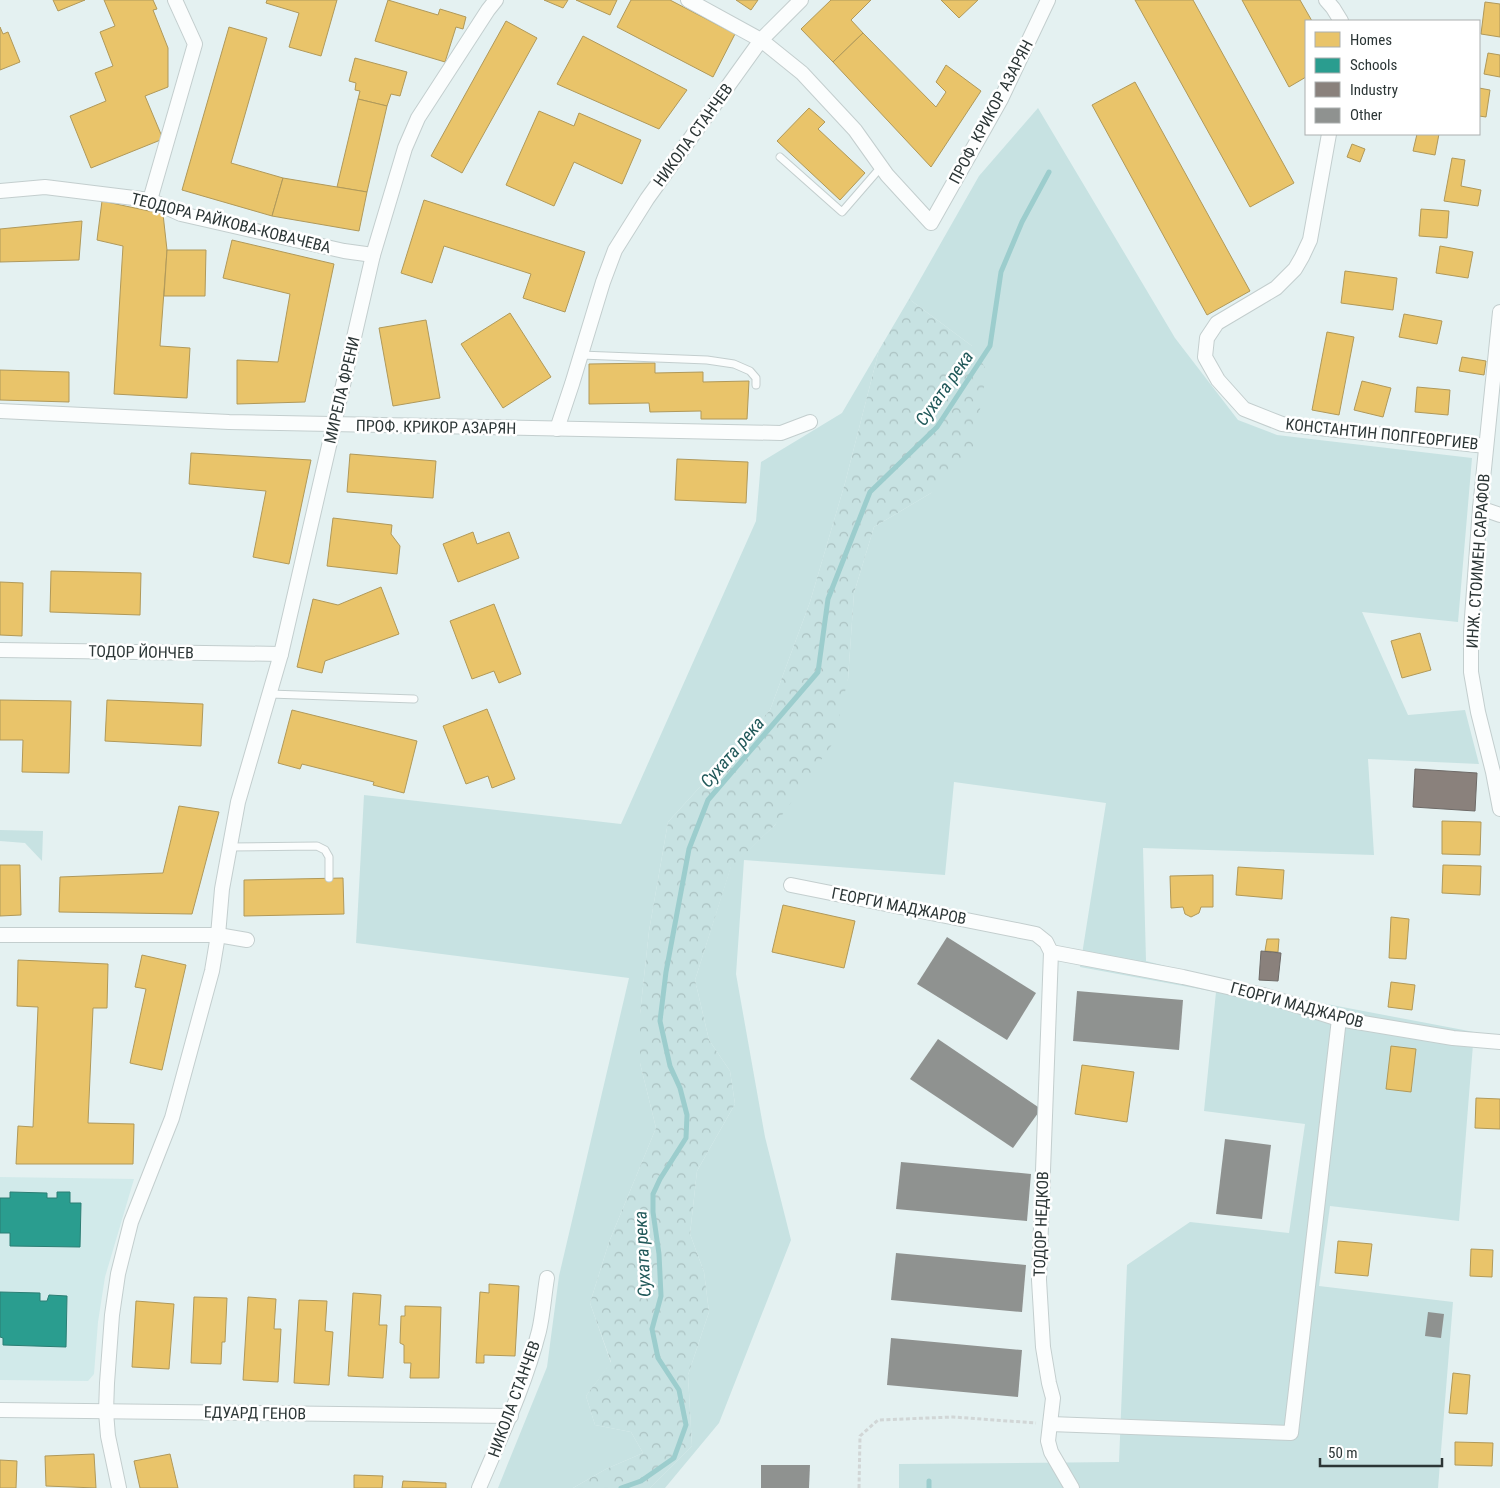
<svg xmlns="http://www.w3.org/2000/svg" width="1500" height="1488" font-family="'Roboto Condensed',sans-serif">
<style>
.built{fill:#d1eaea}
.grass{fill:#c7e2e2}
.forest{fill:url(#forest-crowns)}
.homes{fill:#e9c46a;stroke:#b0995a}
.schools{fill:#2a9d8f;stroke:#2b7e74}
.industry{fill:#8a817c;stroke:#6e6a67}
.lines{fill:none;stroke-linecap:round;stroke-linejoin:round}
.stream{stroke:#9ccdcd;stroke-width:5}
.building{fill:#8f9290}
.service-casing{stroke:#c3cece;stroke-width:9}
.minor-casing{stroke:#c3cece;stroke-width:16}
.path{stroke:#d1d6d6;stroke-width:3;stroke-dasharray:4 2.5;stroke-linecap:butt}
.service{stroke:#fbfdfd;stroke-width:7}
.minor{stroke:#fbfdfd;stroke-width:14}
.labels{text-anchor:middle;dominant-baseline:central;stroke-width:5;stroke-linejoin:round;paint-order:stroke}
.street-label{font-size:16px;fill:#2c3636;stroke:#fff}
.water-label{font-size:18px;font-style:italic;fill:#205859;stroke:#fff}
</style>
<defs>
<pattern id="forest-crowns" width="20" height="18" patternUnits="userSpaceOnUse" patternTransform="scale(1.25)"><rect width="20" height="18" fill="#c7e2e2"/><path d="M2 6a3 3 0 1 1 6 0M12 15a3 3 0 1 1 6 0" fill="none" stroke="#abc2c2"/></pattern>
</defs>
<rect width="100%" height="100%" fill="#e4f1f1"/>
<path class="built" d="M0 1177 134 1179 105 1277 98 1322 94 1374 88 1381 0 1380Z"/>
<g class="grass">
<path d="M1038 108 1175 338 1238 420 1277 435 1472 458 1458 622 1362 612 1408 715 1465 710 1479 764 1368 759 1374 855 1143 848 1146 961 1279 995 1474 1032 1459 1221 1330 1206 1319 1286 1453 1302 1438 1488H899V1464L1119 1462 1127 1265 1190 1222 1289 1233 1305 1124 1204 1111 1216 992 1080 967 1106 803 954 782 945 875 744 860 736 974 765 1137 791 1240 719 1423 665 1488H650L692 1446 688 1375 709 1312 704 1272 690 1234 697 1171 735 1104 730 1071 709 1040 695 980 731 866 775 825 848 679 854 593 874 527 931 493 972 346 909 299 979 176Z"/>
<path d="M879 350 845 483 810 602 770 710 668 822 649 931 640 1014V1063L656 1128 609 1242 590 1303 611 1363 586 1396 595 1425 631 1432 643 1453 606 1469 573 1488H498L547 1367 559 1276 629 978 356 943 364 795 621 824 756 521 761 462 842 413Z"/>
<path d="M0 830 43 831 42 861 25 843 0 841Z"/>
</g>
<path class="forest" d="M909 299 972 346 987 371 972 453 931 493 874 527 854 593 848 679 833 743 775 825 731 867 695 980 709 1040 730 1071 735 1104 697 1171 690 1234 704 1272 709 1312 688 1375 692 1446 650 1488H573L606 1469 643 1453 631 1432 595 1425 586 1396 611 1362 590 1303 609 1242 656 1128 640 1063V1014L649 931 668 822 770 710 810 602 845 483 879 350Z"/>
<g class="homes">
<path d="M53 0H85L58 11Z"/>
<path d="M104 0H153L157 9 153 10 168 48V87L145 96 163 139 91 168 70 116 106 101 95 73 113 66 100 32 115 26Z"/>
<path d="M267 0H337L321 56 289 47 299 13 266 3Z"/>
<path d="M388 0 438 15 440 9 466 17 463 29 456 27 445 62 375 41Z"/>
<path d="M544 0H568L563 8Z"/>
<path d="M576 0H617L610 15Z"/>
<path d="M631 0H670L735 34 713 77 617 27Z"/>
<path d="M736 0H758L751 10Z"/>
<path d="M831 0H871L851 20 863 33 833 62 801 29Z"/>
<path d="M941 0H978L959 18Z"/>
<path d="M1135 0H1193L1294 183 1250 207Z"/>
<path d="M1242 0H1300L1312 21H1306V77L1289 87Z"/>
<path d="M1485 2 1500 4V37L1481 34Z"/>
<path d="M506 21 537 38 462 173 431 156Z"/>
<path d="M0 27 3 34 8 32 20 62 0 70Z"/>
<path d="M229 27 267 38 231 163 283 178 272 216 182 190Z"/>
<path d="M863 33 936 107 946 92 936 82 946 65 981 91 931 167 833 62Z"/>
<path d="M583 36 687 90 659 129 557 84Z"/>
<path d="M1488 53 1500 55V77L1484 74Z"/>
<path d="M355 58 407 72 400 96 391 94 387 106 358 99 360 91 355 90 356 83 349 81Z"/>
<path d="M1135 82 1250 291 1207 315 1092 105Z"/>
<path d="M1479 88 1490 90 1486 117 1479 116Z"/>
<path d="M358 99 387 106 367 192 337 187Z"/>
<path d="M809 108 825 122 818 129 865 173 840 200 777 141Z"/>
<path d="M539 111 574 126 579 113 641 140 622 184 574 162 554 206 506 185Z"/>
<path d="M1417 134H1439L1435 155 1413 151Z"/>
<path d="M1352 144 1365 149 1360 162 1347 157Z"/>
<path d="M1452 158 1465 160 1461 186 1481 190 1478 206 1444 201Z"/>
<path d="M283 178 367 192 359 231 272 216Z"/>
<path d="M424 200 585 252 565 312 523 298 531 274 444 246 432 283 401 273Z"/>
<path d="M102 201 163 214 167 250 160 346 190 348 187 398 114 394 123 246 97 240Z"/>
<path d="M1421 209 1449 211 1447 238 1419 236Z"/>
<path d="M82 221 79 260 0 262V229Z"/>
<path d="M232 240 334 264 305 402 237 404V360L278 362 290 294 223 278Z"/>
<path d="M1440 246 1473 252 1468 278 1436 273Z"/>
<path d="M167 250H206L205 296H164Z"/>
<path d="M1345 271 1397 278 1393 310 1341 303Z"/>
<path d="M510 313 551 377 503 408 461 344Z"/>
<path d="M1404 314 1442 321 1437 344 1399 337Z"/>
<path d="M426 320 440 398 393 406 379 328Z"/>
<path d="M1327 332 1354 337 1339 415 1312 410Z"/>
<path d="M1462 357 1486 361 1484 375 1459 371Z"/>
<path d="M655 363V373L703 372V382L749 381 747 419H701V411L650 412 649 403 589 404V364Z"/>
<path d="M0 370 69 372V402L0 400Z"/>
<path d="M1362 381 1391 388 1383 417 1354 410Z"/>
<path d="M1417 387 1450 390 1448 415 1415 412Z"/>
<path d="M191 453 311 460 289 564 253 557 266 491 189 484Z"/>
<path d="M350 454 436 461 433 498 347 492Z"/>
<path d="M677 459 748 462 746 503 675 500Z"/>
<path d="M333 518 392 525 391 534 400 546 397 574 327 566Z"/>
<path d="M473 532 477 544 509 532 519 558 458 582 443 544Z"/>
<path d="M51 571 141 573 140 615 50 612Z"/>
<path d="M0 582 23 583 22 636 0 635Z"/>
<path d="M381 587 399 634 325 661 322 673 297 667 313 599 338 605Z"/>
<path d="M494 604 521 674 499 683 494 671 472 679 450 621Z"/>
<path d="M1420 633 1431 670 1402 678 1391 641Z"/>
<path d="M0 700 71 701 69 773 22 772 23 740H0Z"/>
<path d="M107 700 203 704 201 746 105 741Z"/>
<path d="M487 709 515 779 492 788 488 776 466 784 443 726Z"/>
<path d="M292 710 417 741 404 793 373 785 374 782 302 764 300 769 278 763Z"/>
<path d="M179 806 219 812 192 914 59 912 60 877 163 873Z"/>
<path d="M1442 821 1481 822 1480 855 1442 854Z"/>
<path d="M0 865H20L21 915 0 916Z"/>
<path d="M1443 865 1481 866 1480 895 1442 893Z"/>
<path d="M1238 867 1284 870 1282 899 1236 895Z"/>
<path d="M1213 875V907H1201L1199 913 1191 917 1185 914 1183 907 1171 908 1170 876Z"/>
<path d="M343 878 344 914 244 916V880Z"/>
<path d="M783 905 855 921 844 968 772 952Z"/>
<path d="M1391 917 1409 919 1406 959 1389 958Z"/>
<path d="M1267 939H1279L1278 952 1265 951Z"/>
<path d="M142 955 186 965 162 1070 130 1063 146 989 135 987Z"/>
<path d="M18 960 108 964 107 1008H93L88 1123 134 1124 133 1164H16L18 1126 33 1127 38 1007 17 1006Z"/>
<path d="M1391 982 1415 985 1412 1010 1388 1007Z"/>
<path d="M1391 1046 1416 1049 1411 1092 1386 1089Z"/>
<path d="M1082 1065 1134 1072 1127 1122 1075 1114Z"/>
<path d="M1476 1098 1500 1099V1129L1475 1128Z"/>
<path d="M1338 1241 1372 1244 1368 1276 1335 1273Z"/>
<path d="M1471 1249 1493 1250 1492 1277 1470 1276Z"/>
<path d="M489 1284 519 1286 515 1356 484 1355V1363H476L480 1292 489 1293Z"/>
<path d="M353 1293 381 1295 379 1325H387L383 1378 348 1376Z"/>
<path d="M194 1297 227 1298 225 1342H222L221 1364 191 1363Z"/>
<path d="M248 1297 276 1299 274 1329H281L278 1382 243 1380Z"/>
<path d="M299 1300 327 1301 325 1331 333 1332 329 1385 294 1383Z"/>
<path d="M136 1301 174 1304 169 1369 132 1367Z"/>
<path d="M405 1306 441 1307 439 1378H410L411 1363H404V1345L400 1343 401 1316H405Z"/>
<path d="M1453 1373 1470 1375 1467 1414 1449 1413Z"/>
<path d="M1455 1442 1493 1443 1492 1466 1455 1465Z"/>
<path d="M94 1454 96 1488 46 1486 45 1456Z"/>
<path d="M170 1454 178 1488H140L134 1461Z"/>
<path d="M0 1460 17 1461 16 1488H0Z"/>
<path d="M354 1475 383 1476 382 1488H354Z"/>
<path d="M403 1481 446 1483V1488H402Z"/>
</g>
<g class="schools">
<path d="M10 1192 47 1193V1198H57V1192H70V1203H81L80 1247 10 1246V1233H0V1198H10Z"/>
<path d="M0 1292 40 1293V1301H47L49 1295 67 1296 66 1347 3 1345V1338L0 1337Z"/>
</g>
<g class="industry">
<path d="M1415 769 1477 773 1475 811 1413 807Z"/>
<path d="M1261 951 1281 953 1278 981 1259 980Z"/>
</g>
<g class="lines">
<g class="stream">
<path d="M929 1481V1488"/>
<path d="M621 1488 641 1481 674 1458 686 1425 679 1390 658 1358 652 1329 661 1296 659 1254 653 1212V1194L660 1179 686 1138 687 1115 680 1088 670 1066 660 1021 666 972 689 849 708 800 818 672 828 599 870 492 937 427 990 346 1001 272 1022 222 1049 172"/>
</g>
</g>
<g class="building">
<path d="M947 937 1036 993 1007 1040 917 984Z"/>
<path d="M1077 991 1183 1000 1179 1050 1073 1041Z"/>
<path d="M938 1039 1041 1109 1013 1148 910 1079Z"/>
<path d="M1225 1139 1271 1145 1262 1219 1216 1214Z"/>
<path d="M901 1162 1031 1174 1027 1221 896 1209Z"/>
<path d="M896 1253 1026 1265 1022 1312 891 1300Z"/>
<path d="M1428 1312 1444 1314 1441 1338 1425 1336Z"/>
<path d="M891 1338 1022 1350 1018 1397 887 1385Z"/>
<path d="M761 1465H810L809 1488H761Z"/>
</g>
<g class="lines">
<defs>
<g id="service">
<path d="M780 157 842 212 881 167"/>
<path d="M581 355 707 360 734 364 750 371 756 378V385"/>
<path d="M270 694 414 699"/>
<path d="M230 847 317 846 325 850 329 857V878"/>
</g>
<g id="minor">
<path d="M688 0 761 40 802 73 855 130 887 175 931 223 1001 99 1048 0"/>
<path d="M1326 0 1333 8 1341 21"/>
<path d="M1329 134 1310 240 1302 257 1295 269 1276 288 1217 323 1207 338 1205 357 1218 380 1244 409 1282 424 1486 446"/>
<path d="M0 191 45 187 150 200 181 214 344 251 373 255"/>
<path d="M150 200 195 44 175 0"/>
<path d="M1500 312 1480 508 1471 631V672L1478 712 1493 772 1500 809"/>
<path d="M0 411 229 422 781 433 810 422"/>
<path d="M557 429 572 384 603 282 615 250 647 199 761 40 801 0"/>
<path d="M1480 508 1500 515"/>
<path d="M0 650 281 654"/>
<path d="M791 885 1036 934 1046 942 1051 952 1039 1280 1043 1347 1049 1383 1053 1398 1048 1441 1051 1452 1072 1488"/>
<path d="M0 935H218L247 940"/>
<path d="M1051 952 1183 977 1263 995 1339 1019 1453 1038 1500 1042"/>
<path d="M0 1410 511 1416"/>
<path d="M1050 1424 1291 1433 1339 1019"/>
<path d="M119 1488 108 1436 106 1412 107 1383 112 1315 118 1274 131 1222 172 1118 212 971 218 935 222 889 238 802 281 654 373 255 405 148 418 118 488 10 496 0"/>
<path d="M479 1488C501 1436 525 1386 539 1331 543 1314 544 1296 547 1278"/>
</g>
</defs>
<use href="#service" class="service-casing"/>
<use href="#minor" class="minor-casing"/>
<path class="path" d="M859 1488 860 1436 878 1420 953 1417 1036 1423"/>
<use href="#service" class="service"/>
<use href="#minor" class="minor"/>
</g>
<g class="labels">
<g class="street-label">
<text transform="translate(991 112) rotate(-62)">ПРОФ. КРИКОР АЗАРЯН</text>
<text transform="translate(693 135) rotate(-54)">НИКОЛА СТАНЧЕВ</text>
<text transform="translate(231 223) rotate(14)">ТЕОДОРА РАЙКОВА-КОВАЧЕВА</text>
<text transform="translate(342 390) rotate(-77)">МИРЕЛА ФРЕНИ</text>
<text transform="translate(436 427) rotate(1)">ПРОФ. КРИКОР АЗАРЯН</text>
<text transform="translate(1382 434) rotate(6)">КОНСТАНТИН ПОПГЕОРГИЕВ</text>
<text transform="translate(1478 561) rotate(-86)">ИНЖ. СТОИМЕН САРАФОВ</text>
<text transform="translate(141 652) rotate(1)">ТОДОР ЙОНЧЕВ</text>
<text transform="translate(899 906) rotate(11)">ГЕОРГИ МАДЖАРОВ</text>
<text transform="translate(1297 1005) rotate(15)">ГЕОРГИ МАДЖАРОВ</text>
<text transform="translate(1041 1224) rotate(-88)">ТОДОР НЕДКОВ</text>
<text transform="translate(514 1399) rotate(-70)">НИКОЛА СТАНЧЕВ</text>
<text transform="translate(255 1413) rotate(1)">ЕДУАРД ГЕНОВ</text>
</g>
<g class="water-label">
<text transform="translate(944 388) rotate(-55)">Сухата река</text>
<text transform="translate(732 752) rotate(-49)">Сухата река</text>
<text transform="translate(642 1254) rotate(-93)">Сухата река</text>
</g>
</g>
<rect x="1305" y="20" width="175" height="115" fill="#ffffff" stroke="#abafaf"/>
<rect x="1315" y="32" width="25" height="15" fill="#e9c46a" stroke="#abafaf"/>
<text x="1350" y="45" font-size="15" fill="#2c3636">Homes</text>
<rect x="1315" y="58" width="25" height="15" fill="#2a9d8f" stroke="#abafaf"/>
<text x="1350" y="70" font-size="15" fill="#2c3636">Schools</text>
<rect x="1315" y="82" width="25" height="15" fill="#8a817c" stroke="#abafaf"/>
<text x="1350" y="95" font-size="15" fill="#2c3636">Industry</text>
<rect x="1315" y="108" width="25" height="15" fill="#8f9290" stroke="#abafaf"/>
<text x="1350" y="120" font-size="15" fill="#2c3636">Other</text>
<path d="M1320 1458v8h122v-8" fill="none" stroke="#2c3636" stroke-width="2.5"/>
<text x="1328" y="1458" font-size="15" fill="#2c3636" stroke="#ffffff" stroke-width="4" paint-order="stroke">50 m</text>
</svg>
